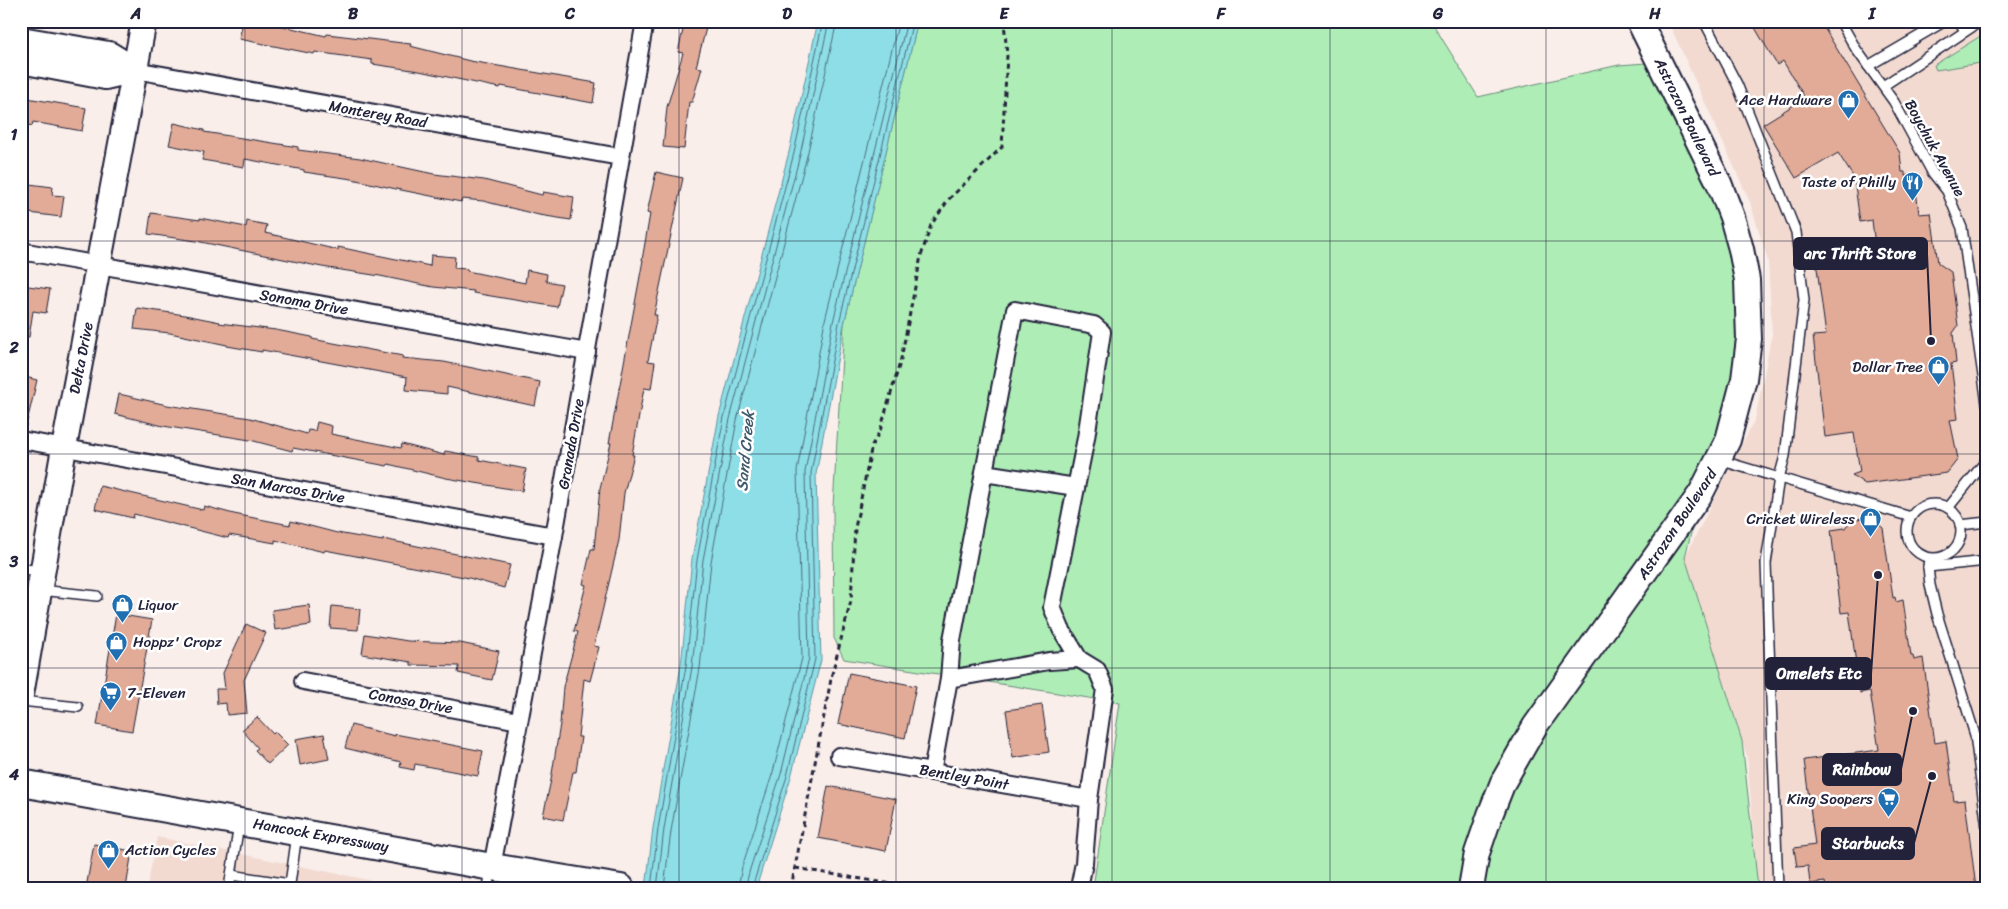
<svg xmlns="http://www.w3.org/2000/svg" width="2008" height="909" font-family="Sriracha,sans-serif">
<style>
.built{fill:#f2dad1}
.green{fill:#aeeeb6;stroke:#688878}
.water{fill:#8ddee6;stroke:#6293a2}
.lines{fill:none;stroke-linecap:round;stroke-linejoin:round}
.shore{stroke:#4d6d7f;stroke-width:1}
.building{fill:#e1ab97;stroke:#22223b}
.lane-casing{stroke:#22223b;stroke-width:12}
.street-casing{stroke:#22223b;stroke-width:20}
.secondary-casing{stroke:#22223b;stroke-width:28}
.primary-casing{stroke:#22223b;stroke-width:30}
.path{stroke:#22223b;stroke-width:3;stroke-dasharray:5 4;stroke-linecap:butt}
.lane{stroke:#fff;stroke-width:9}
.street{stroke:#fff;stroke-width:16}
.secondary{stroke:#fff;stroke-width:24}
.primary{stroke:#fff;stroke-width:26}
.grid{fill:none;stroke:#22223b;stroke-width:1;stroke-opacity:0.55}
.labels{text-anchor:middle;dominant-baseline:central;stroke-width:5;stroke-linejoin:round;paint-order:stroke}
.poi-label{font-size:15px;fill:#22223b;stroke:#fff;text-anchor:end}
.street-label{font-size:15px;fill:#22223b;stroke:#fff}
.water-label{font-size:16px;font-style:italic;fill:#425a6e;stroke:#fff}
.leader{fill:none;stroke:#22223b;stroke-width:2}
.callout-dot{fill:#22223b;stroke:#fff;stroke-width:2}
.callout{fill:#22223b;stroke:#22223b;stroke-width:2}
.callout-label{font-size:16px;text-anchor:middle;font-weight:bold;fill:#fff}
.neatline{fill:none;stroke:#22223b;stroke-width:2}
.grid-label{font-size:16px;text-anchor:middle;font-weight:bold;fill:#22223b}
</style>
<rect width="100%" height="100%" fill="#f9eeea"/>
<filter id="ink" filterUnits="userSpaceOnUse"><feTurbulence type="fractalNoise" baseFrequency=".02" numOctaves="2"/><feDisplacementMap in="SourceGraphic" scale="10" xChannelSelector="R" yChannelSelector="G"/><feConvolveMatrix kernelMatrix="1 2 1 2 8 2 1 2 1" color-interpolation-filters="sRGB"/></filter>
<g filter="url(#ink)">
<g class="built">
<path d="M1668 21H1987V888H1758L1747 756 1685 557 1755 419 1772 334 1768 261 1750 202Z"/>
<path d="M157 837 408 888H147Z"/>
</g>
<g class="green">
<path d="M918 21H1431L1478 97 1619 65 1660 62 1741 249 1749 339 1701 493 1685 557 1742 741 1758 888H1093L1120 703 844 659 834 638 833 506 844 324Z"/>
<path d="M1987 32V62L1936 70 1934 65Z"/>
</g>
<path class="water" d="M818 21H918L844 324 816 474 821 660 791 777 756 888H646L653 828 681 665 692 559 719 416 789 152Z"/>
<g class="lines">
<g class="shore">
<path d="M651 888 658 829 686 666 697 560 724 417 794 153 823 21"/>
<path d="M657 888 664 829 692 667 703 560 730 419 800 155 829 21"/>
<path d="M664 888 671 831 700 668 711 562 737 420 807 156 837 21"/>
<path d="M738 888 742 867 773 772 802 658 797 471 825 320 899 21"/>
<path d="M745 888 750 869 781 774 809 658 805 472 833 322 907 21"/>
<path d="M752 888 787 776 815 659 811 473 839 323 913 21"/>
</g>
</g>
<g class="building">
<path d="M243 21H261L326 36 327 34 411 44 410 46 470 61 596 83 593 103 501 86 500 88 419 71 372 64V60L315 52 314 54 239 39Z"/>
<path d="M685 21 707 24 696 67 702 68 692 102H689L684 149 663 147 667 107 683 53 678 52Z"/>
<path d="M1751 21H1820L1900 153 1902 172H1905V176L1914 174 1919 214 1931 213 1938 263 1951 272 1958 326 1953 333 1956 363 1951 364 1958 419 1950 420 1958 459 1947 473 1865 484 1852 475 1860 472 1854 433 1825 437 1813 336 1826 335 1816 261 1876 254 1872 220 1860 222 1854 178 1838 153 1796 178 1763 124 1805 98 1783 61 1777 65Z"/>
<path d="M21 97 86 108 82 131 33 122 32 126 21 123Z"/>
<path d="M174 123 204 130V132L298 147V150L360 158 434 174 484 180 542 195 543 192 574 197 571 220 539 215 483 201 462 199 461 202 396 189 352 179 304 172V170L245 159 244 167 202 160 204 152 169 145Z"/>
<path d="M656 172 683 178 654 315H657L648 361 655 362 651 389 644 388 632 455H634L624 493 619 540 594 646 599 647 590 681 584 679 578 737H581L576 772H573L563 820 543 816 551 780 560 724 563 687 578 632 574 631 586 585 583 584 591 549H594L600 488 611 443H609L616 406 643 260H642L650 214 647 213Z"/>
<path d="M29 184 53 187 52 195 64 196 61 217 21 212V187L29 188Z"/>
<path d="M151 213 200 220V218L246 227 247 221 267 225 265 233 283 237 338 250V247L430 266 431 255 455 257 454 268 467 269V271L525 283 527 270 547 274 546 281 562 284 557 307 473 293 474 291 433 287 380 276 322 267 196 241 148 234Z"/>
<path d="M21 285 50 289 46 313 33 311 29 337H21Z"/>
<path d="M137 308 185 315 220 322 219 323 276 330 312 337V339L403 356 402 358 444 362 540 382 535 406 447 387V394L406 390 407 377 262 350V352L227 346V345L170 333 134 329Z"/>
<path d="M21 376 37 380 26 426 21 425Z"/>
<path d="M119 394 167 405 250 418 307 434 308 430 315 431 317 422 332 426 331 434 401 448 402 444 444 455 445 451 479 457V460L526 469 522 491 446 478 388 464 387 466 293 448 292 451 250 440 163 426 115 414Z"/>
<path d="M100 486 203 510 204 506 234 514 290 525 291 521 337 533 383 541V539L510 565 504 588 469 578 325 550 324 552 275 540V543L229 535 228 538 134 514 133 518 95 509Z"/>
<path d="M1870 517 1883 528 1893 598 1895 597 1896 602 1903 600 1911 656H1913L1914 660 1923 658 1935 743 1946 741 1954 801 1965 800 1976 888H1826L1825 882 1810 884 1808 866 1797 867 1794 848 1815 845 1804 760 1879 750 1870 691 1860 693 1849 612 1841 613 1831 530 1845 528 1851 520Z"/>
<path d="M309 605 311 625 275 630 272 610Z"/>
<path d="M332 606 360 609 358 630 330 628Z"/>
<path d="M116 614 152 620 132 731 97 725Z"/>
<path d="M246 624 266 633 244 680 247 713 227 715 226 703 217 704 216 689H225L223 673Z"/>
<path d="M365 634 408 641 460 643 499 651 492 680 458 673 459 666 411 665V662L362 654Z"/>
<path d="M849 673 916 686 905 738 838 724Z"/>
<path d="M1042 705 1049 752 1013 758 1006 710Z"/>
<path d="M257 717 273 734 275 732 288 745 268 764 255 750 258 748 242 730Z"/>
<path d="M351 725 395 736V734L483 751 478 776 415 764 414 770 400 767 401 762 345 748Z"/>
<path d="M324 734 329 759 300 765 296 739Z"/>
<path d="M828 786 896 799 886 851 818 838Z"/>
<path d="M94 844 132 851 126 888H86Z"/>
</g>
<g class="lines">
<defs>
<g id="lane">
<path d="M1704 21 1737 84 1796 232 1804 300 1785 456 1779 478 1766 563 1778 888"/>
<path d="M1840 21 1856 49 1894 102 1932 172 1947 191 1962 228 1987 404"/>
<path d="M1959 21 1965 31"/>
<path d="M1868 66 1945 21"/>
<path d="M1883 86 1981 21"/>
<path d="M1719 460 1911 517"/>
<circle cx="1934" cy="531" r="27"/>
<path d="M1948 508 1985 462 1987 454"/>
<path d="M1960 525 1987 522"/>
<path d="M1929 558 1928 567 1930 585 1937 614 1975 735 1987 828"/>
<path d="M1928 567 1987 561"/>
<path d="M21 568 42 572"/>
<path d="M40 590 97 596"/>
<path d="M21 701 78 707"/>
<path d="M231 875 290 884 297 834"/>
<path d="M229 888 239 824"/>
<path d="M488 888 491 869"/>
</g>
<g id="street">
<path d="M135 70 620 157"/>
<path d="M21 251 587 352"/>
<path d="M21 440 554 536"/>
<path d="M984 473 1076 487"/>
<path d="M949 679 1049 661 1079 659"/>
<path d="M303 681 519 721"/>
<path d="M839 756 1089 799"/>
<path d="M932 772 949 679 952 640 1015 310 1094 325 1102 332 1086 438 1052 607 1061 629 1079 659 1097 670 1105 689 1089 799 1084 863 1079 888"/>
<path d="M492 867 554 536 645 21"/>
</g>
<g id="secondary">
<path d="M21 39 109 54 135 70"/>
<path d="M21 61 105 77 135 70"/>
<path d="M21 695 64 448 144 21"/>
<path d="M1471 888 1477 853 1490 815 1503 782 1535 726 1701 493 1728 440 1744 379 1749 339 1747 280 1741 249 1732 217 1719 183 1639 21"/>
</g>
<path id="primary" d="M21 783 492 867 621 888"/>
</defs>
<use href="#lane" class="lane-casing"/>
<use href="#street" class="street-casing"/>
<use href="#secondary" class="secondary-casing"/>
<use href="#primary" class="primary-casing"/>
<g class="path">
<path d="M795 868 916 888"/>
<path d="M791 888 832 674 851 601 855 528 872 445 880 431 901 359 921 256 931 225 949 199 1002 147 1007 55 1004 21"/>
<path d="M1044 888 1048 885 1059 888"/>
</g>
<use href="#lane" class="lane"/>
<use href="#street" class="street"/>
<use href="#secondary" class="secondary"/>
<use href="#primary" class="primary"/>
</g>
</g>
<path class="grid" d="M245 21V888M462 21V888M679 21V888M896 21V888M1112 21V888M1330 21V888M1546 21V888M1764 21V888M21 241H1987M21 454H1987M21 668H1987"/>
<defs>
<symbol id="shop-pin" viewBox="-11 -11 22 30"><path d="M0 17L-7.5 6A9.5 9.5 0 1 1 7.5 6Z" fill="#1f6fb2" stroke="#fff"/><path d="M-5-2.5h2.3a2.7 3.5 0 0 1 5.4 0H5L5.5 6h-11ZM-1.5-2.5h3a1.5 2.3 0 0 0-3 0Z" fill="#fff"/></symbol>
<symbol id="restaurant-pin" viewBox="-11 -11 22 30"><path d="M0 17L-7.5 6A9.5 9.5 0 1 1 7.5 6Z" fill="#1f6fb2" stroke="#fff"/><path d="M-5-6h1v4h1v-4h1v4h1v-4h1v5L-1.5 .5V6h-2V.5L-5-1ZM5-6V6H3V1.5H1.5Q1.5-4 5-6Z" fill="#fff"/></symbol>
<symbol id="supermarket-pin" viewBox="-11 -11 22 30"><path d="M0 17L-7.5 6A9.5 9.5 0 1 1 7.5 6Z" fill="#1f6fb2" stroke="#fff"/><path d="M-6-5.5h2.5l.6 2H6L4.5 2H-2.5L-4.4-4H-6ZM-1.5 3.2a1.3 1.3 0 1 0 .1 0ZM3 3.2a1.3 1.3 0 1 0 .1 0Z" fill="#fff"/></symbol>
</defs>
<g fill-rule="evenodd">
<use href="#shop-pin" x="1836" y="88" width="25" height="34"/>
<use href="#restaurant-pin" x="1900" y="170" width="25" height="34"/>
<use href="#shop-pin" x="1926" y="354" width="25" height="34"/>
<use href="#shop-pin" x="1858" y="506" width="25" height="34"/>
<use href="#shop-pin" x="110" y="592" width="25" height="34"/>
<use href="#shop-pin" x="104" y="630" width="25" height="34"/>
<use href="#supermarket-pin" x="98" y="680" width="25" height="34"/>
<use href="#supermarket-pin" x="1876" y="786" width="25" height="34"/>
<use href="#shop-pin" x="96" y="838" width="25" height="34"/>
</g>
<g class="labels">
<g class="poi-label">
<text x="1832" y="100">Ace Hardware</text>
<text x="1896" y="182">Taste of Philly</text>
<text x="1923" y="367">Dollar Tree</text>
<text x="1855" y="519">Cricket Wireless</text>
<text x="138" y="605" text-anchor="start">Liquor</text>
<text x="133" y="642" text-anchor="start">Hoppz' Cropz</text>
<text x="127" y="693" text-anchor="start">7-Eleven</text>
<text x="1873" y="799">King Soopers</text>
<text x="125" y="850" text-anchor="start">Action Cycles</text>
</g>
<g class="street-label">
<text transform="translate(378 114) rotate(10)">Monterey Road</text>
<text transform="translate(1687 117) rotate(64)">Astrozon Boulevard</text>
<text transform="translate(1935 148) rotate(61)">Boychuk Avenue</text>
<text transform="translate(304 302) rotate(10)">Sonoma Drive</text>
<text transform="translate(81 358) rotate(-79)">Delta Drive</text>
<text transform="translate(571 444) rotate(-80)">Granada Drive</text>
<text transform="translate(288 488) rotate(10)">San Marcos Drive</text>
<text transform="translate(1677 524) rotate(-56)">Astrozon Boulevard</text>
<text transform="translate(411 701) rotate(10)">Conosa Drive</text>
<text transform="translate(964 777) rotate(10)">Bentley Point</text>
<text transform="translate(321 835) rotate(10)">Hancock Expressway</text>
</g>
<g class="water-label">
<text transform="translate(745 451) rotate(-85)">Sand Creek</text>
</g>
</g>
<path class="leader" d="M1931 341L1927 254M1878 575L1871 674M1913 711L1901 769M1932 776L1914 843"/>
<g class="callout-dot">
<circle cx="1931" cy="341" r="5"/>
<circle cx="1878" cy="575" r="5"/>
<circle cx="1913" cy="711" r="5"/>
<circle cx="1932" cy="776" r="5"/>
</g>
<g class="callout">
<rect x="1794" y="238" width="133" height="31" rx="5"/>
<rect x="1766" y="658" width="105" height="31" rx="5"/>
<rect x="1823" y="754" width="78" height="31" rx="5"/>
<rect x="1822" y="828" width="92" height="31" rx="5"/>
</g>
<g class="callout-label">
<text x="1860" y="259">arc Thrift Store</text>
<text x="1819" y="679">Omelets Etc</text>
<text x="1862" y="775">Rainbow</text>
<text x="1868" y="849">Starbucks</text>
</g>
<rect width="2008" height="909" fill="none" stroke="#fff" stroke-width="55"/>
<rect x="28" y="28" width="1952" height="854" class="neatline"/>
<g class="grid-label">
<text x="136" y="19">A</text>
<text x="353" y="19">B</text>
<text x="570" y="19">C</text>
<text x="787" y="19">D</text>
<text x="1004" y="19">E</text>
<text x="1221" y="19">F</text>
<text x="1438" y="19">G</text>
<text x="1655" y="19">H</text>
<text x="1872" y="19">I</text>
<text x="14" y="140">1</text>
<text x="14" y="353">2</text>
<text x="14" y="567">3</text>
<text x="14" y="780">4</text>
</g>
</svg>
